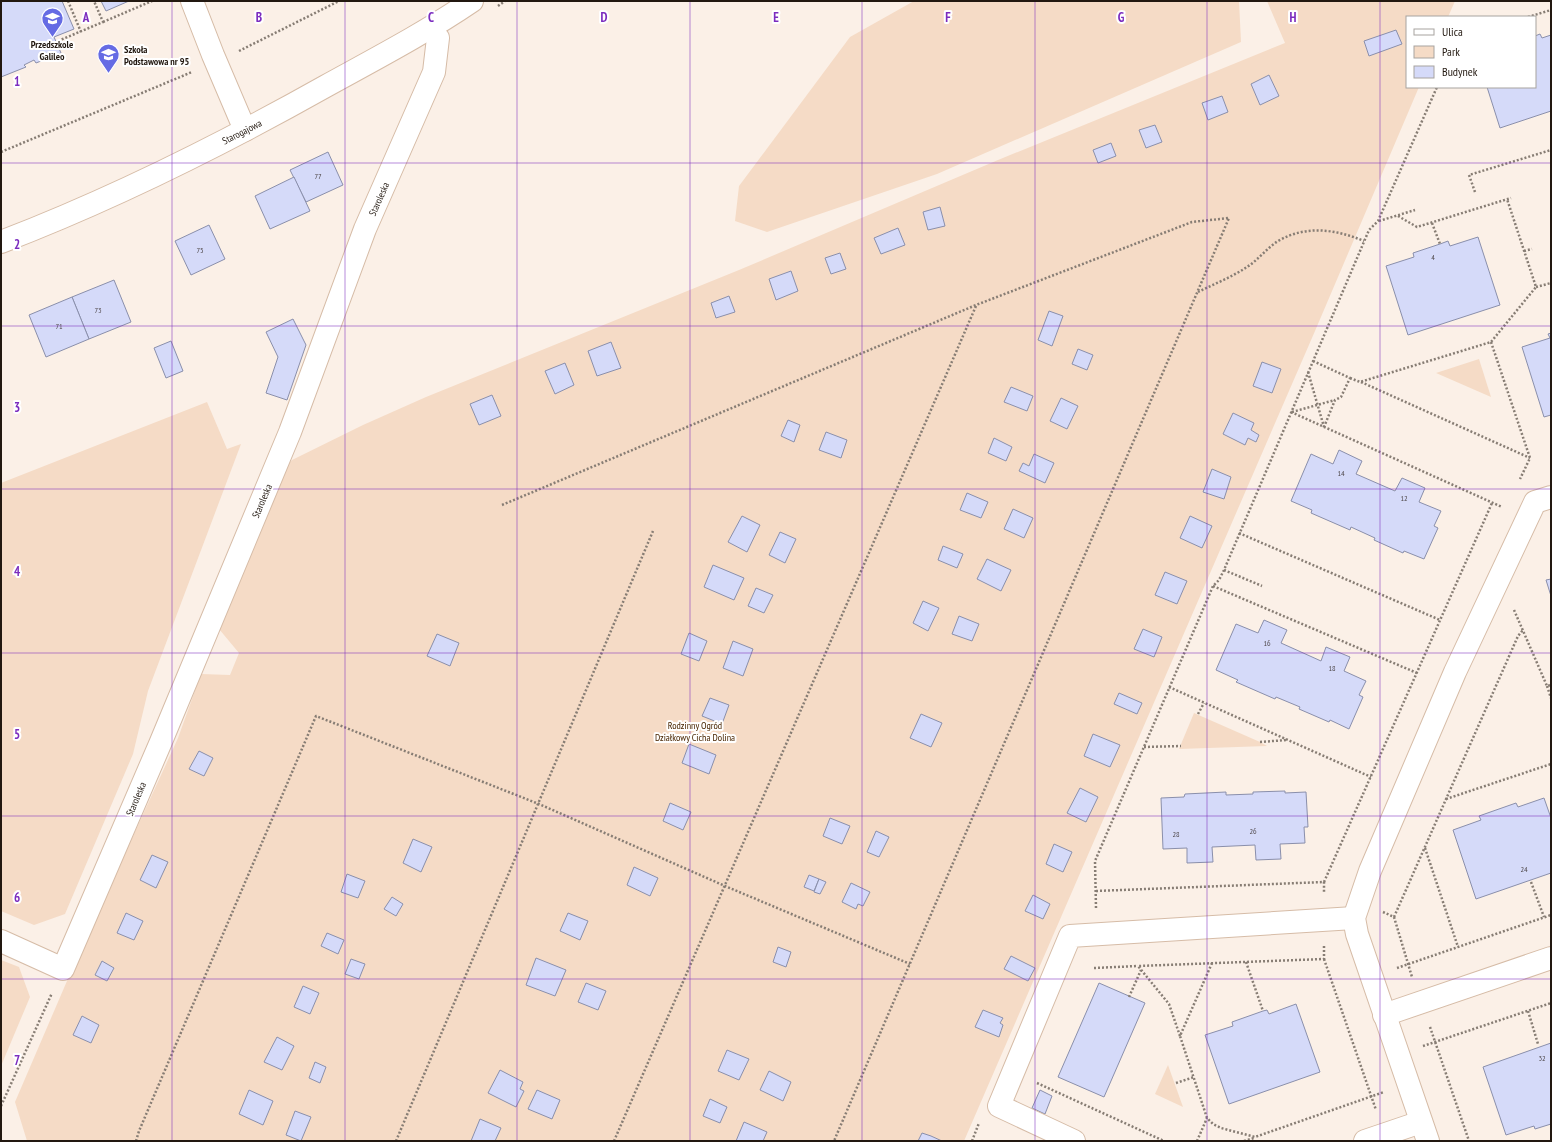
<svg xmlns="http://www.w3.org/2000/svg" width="1552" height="1142" font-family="'PT Sans Narrow',sans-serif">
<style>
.green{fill:#f5dbc6}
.building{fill:#d5daf9;stroke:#8a8fab}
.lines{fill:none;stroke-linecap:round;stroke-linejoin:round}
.minor-casing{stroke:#d6bca7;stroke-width:24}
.path{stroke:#877d74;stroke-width:2.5;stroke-dasharray:2 2;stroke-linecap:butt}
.minor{stroke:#fff;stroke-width:22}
.grid{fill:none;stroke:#7b2cbf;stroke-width:1;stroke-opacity:0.55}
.labels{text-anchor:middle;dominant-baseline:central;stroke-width:4;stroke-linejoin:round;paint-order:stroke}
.number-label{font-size:8px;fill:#4f484a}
.poi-label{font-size:10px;font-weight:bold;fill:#221810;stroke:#fff}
.street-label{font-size:10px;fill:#221810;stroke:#fff}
.park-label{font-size:10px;fill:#482500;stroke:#fff}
.grid-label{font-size:13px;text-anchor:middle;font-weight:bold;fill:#7b2cbf;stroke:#fff;stroke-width:4;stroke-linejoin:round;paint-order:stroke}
</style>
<rect width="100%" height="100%" fill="#fbf0e7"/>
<g class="green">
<path d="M914 1H1239L1241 42 937 174 767 232 735 221 739 186 850 37Z"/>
<path d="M1267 1H1455L1448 17H1407V87H1419L1315 331 964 1141H27L15 1102 73 967 178 738 201 674 230 675 239 653 219 629 286 466 292 460 363 425 426 397 739 270 998 160 1285 43Z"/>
<path d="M1479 359 1491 397 1436 373Z"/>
<path d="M207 402 227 449 241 444 148 691 133 754 65 914 34 925 1 911V483Z"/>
<path d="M1194 713 1260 742 1267 746 1179 749Z"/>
<path d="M1 960 19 967 30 997 1 1066Z"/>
<path d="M1168 1065 1183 1107 1155 1094Z"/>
</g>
<g class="building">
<path d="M1 1H62L74 29 54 37 61 53 36 63 34 60 24 65 26 67 1 77Z"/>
<path d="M101 1H129L106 11Z"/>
<path d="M1396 30 1402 44 1369 56 1364 41Z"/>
<path d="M1540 34 1542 38 1551 35V111L1500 128 1487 87H1535V36Z"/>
<path d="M1269 75 1279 96 1260 105 1251 84Z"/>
<path d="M1222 96 1228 112 1208 120 1202 103Z"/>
<path d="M1155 125 1162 142 1146 148 1139 130Z"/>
<path d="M1111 143 1116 156 1098 163 1093 150Z"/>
<path d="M328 152 343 185 306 202 290 170Z"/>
<path d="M294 177 310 211 270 229 255 196Z"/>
<path d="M940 207 945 226 928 230 923 212Z"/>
<path d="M209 225 225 259 191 275 175 241Z"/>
<path d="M898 228 905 245 881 254 874 238Z"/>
<path d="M1478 237 1500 305 1408 335 1386 266 1414 257 1413 253 1440 244 1448 241 1450 246Z"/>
<path d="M840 253 846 269 831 274 825 258Z"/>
<path d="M791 271 798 291 776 300 769 279Z"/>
<path d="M114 280 131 322 89 339 72 297Z"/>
<path d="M729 296 735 312 716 318 711 303Z"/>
<path d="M72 297 89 339 46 357 29 315Z"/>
<path d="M1049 311 1063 316 1052 346 1038 340Z"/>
<path d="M293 319 306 345 287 400 266 393 278 357 266 332Z"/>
<path d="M1551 333V415L1544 417 1522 347 1550 338 1548 334Z"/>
<path d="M171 341 183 371 166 378 154 348Z"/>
<path d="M611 342 621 368 597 376 588 351Z"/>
<path d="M1078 349 1093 355 1087 370 1072 364Z"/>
<path d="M1262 362 1281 369 1272 393 1253 386Z"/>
<path d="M565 363 574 385 555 394 545 371Z"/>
<path d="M1011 387 1033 396 1027 411 1004 402Z"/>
<path d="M492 395 501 416 479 425 470 404Z"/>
<path d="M1061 398 1078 406 1067 429 1050 421Z"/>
<path d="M1233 413 1254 423 1251 430 1259 435 1256 442 1248 438 1245 445 1223 434Z"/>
<path d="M788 420 800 425 794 442 781 436Z"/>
<path d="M826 432 847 440 841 458 819 450Z"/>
<path d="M994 438 1012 447 1006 461 988 453Z"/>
<path d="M1339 450 1362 461 1356 474 1395 491 1402 478 1425 488 1419 502 1441 511 1434 526 1438 528 1424 559 1404 551 1403 553 1374 540 1375 538 1351 527 1350 530 1311 513 1312 510 1291 501 1311 454 1333 464Z"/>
<path d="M1034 454 1054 463 1045 483 1019 471 1023 463 1029 466Z"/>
<path d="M1212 469 1231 477 1224 499 1203 492Z"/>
<path d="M967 493 988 502 981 518 960 510Z"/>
<path d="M1013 509 1033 518 1024 538 1004 529Z"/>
<path d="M742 516 760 525 747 552 728 542Z"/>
<path d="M1190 516 1212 526 1202 548 1180 538Z"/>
<path d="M780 532 796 539 785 563 769 555Z"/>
<path d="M943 546 963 554 957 568 938 560Z"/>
<path d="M987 559 1011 570 1001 591 977 579Z"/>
<path d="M713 565 744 578 734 600 704 587Z"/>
<path d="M1165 572 1187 581 1177 604 1155 595Z"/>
<path d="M1551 579V596L1546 580Z"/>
<path d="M756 588 773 595 764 613 748 606Z"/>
<path d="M923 601 939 608 928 631 913 623Z"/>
<path d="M959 616 979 624 972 641 952 634Z"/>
<path d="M1264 620 1287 630 1281 643 1321 661 1326 647 1350 657 1344 671 1366 681 1359 695 1363 697 1349 729 1330 720 1329 722 1299 709 1300 707 1276 697 1275 699 1236 682 1238 680 1216 670 1236 624 1258 633Z"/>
<path d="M1143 629 1162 637 1154 657 1134 649Z"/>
<path d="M689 633 707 641 699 661 681 654Z"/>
<path d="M437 634 459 643 450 666 427 656Z"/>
<path d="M733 641 753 649 743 676 723 668Z"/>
<path d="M1119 693 1142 703 1137 714 1114 704Z"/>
<path d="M710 698 729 705 722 724 702 716Z"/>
<path d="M921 714 942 723 931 747 910 738Z"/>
<path d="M1093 734 1120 745 1110 767 1084 756Z"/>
<path d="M689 744 716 755 709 774 682 763Z"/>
<path d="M199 751 213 758 204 776 189 769Z"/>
<path d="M1080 788 1098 797 1086 822 1067 813Z"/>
<path d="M1285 791V793L1306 792 1308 827H1304L1305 843 1280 844 1281 859 1256 860 1255 845 1212 847 1213 862 1187 863V848L1163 849 1161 798 1184 797 1185 794 1226 792V795L1253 794V792Z"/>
<path d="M1544 798 1551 818V873L1476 899 1453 830 1481 820 1479 816 1516 803 1518 807Z"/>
<path d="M670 803 691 812 683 830 663 821Z"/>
<path d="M830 818 850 826 842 844 823 836Z"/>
<path d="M876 831 889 837 879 857 867 852Z"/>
<path d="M413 839 432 847 421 872 403 863Z"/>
<path d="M1054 844 1072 852 1063 872 1046 864Z"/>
<path d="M152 855 168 862 156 888 140 880Z"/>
<path d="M634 867 658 878 650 896 627 885Z"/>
<path d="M347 874 365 881 358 898 341 892Z"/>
<path d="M809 875 819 879 814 891 804 887Z"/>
<path d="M819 879 826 882 820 894 814 892Z"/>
<path d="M851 883 870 892 863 906 858 904 856 909 842 902Z"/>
<path d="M1033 895 1050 904 1043 919 1025 911Z"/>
<path d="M392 897 403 904 396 916 384 909Z"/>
<path d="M126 913 143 921 134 940 117 933Z"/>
<path d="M568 913 588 921 580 940 560 931Z"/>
<path d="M327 933 344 940 338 954 321 946Z"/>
<path d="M778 947 791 952 786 967 773 962Z"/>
<path d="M1011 956 1035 968 1028 981 1004 969Z"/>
<path d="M536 958 566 970 555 996 526 985Z"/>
<path d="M351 959 365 964 359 979 345 974Z"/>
<path d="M102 961 114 968 107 981 95 975Z"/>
<path d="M586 983 606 991 598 1010 578 1002Z"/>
<path d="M1099 983 1145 1003 1104 1097 1058 1077Z"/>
<path d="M303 986 319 993 310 1014 294 1007Z"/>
<path d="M1296 1004 1320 1072 1229 1104 1205 1035 1233 1026 1232 1022 1263 1011 1267 1010 1269 1014Z"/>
<path d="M983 1010 1003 1018 1000 1023 1003 1025 999 1037 975 1027Z"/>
<path d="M82 1016 99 1025 91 1043 73 1035Z"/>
<path d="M277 1037 294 1046 282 1070 264 1062Z"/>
<path d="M1551 1043V1124L1535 1129 1534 1126 1506 1135 1483 1067Z"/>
<path d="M727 1050 749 1059 739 1080 718 1071Z"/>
<path d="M315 1062 326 1067 320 1083 309 1078Z"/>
<path d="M500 1070 523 1082 520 1089 524 1091 516 1107 488 1093Z"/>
<path d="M769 1071 791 1082 783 1101 760 1090Z"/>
<path d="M249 1090 273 1101 263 1125 239 1114Z"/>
<path d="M537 1090 560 1100 552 1119 528 1109Z"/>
<path d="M1040 1090 1052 1096 1045 1114 1032 1108Z"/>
<path d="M710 1099 727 1107 720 1123 703 1116Z"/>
<path d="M295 1111 311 1117 301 1141 286 1135Z"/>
<path d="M480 1119 501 1128 495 1141H471Z"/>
<path d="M744 1122 767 1132 763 1141H736Z"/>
<path d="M922 1133 931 1136 942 1141H918Z"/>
</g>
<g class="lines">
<defs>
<g id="minor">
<path d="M192 1 213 55 245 130"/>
<path d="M1 242C113 199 221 145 326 86 375 59 425 33 472 1"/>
<path d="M1 941 63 969 160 744 290 432 365 229 434 72 438 38 429 29"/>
<path d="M1384 1015 1551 958"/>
<path d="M1074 1141 999 1106 1070 936 1354 918"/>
<path d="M1365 1141 1421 1122"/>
<path d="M1428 1141 1357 934 1354 918 1370 871 1455 672 1535 502 1551 497"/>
</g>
</defs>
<use href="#minor" class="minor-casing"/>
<g class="path">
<path d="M68 1 81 32"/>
<path d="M498 6 505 1"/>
<path d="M1528 17 1551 10"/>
<path d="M103 22 152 1"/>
<path d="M58 41 103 22 94 1"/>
<path d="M239 51 339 1"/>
<path d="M1 152 192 72"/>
<path d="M1475 192 1469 175 1551 150"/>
<path d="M1398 216 1417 227 1511 198"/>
<path d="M1379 221 1415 210"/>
<path d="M1432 223 1440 244"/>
<path d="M1524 251 1532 249"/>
<path d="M1536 287 1551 283"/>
<path d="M1198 292C1214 284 1232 277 1247 267 1258 260 1267 248 1278 241 1306 225 1335 229 1364 241"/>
<path d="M1491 342 1530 458 1520 479"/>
<path d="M1313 361 1350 378 1341 397 1335 400 1324 427"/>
<path d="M1308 372 1324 427"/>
<path d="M1350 378 1360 382 1491 342 1536 287 1507 199"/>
<path d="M1361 382 1530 458"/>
<path d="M1291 412 1502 507"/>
<path d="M1292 412 1335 400"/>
<path d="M502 505 976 305 1192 222 1229 218 834 1141"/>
<path d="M1239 533 1440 620"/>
<path d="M1224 570 1262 586"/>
<path d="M1213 586 1417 673"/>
<path d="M1514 610 1547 686 1551 685"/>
<path d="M1547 686 1551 698"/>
<path d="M1169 687 1371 777"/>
<path d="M1198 714 1204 703"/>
<path d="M1260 742 1287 740"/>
<path d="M1144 747 1181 746"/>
<path d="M1446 799 1551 764"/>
<path d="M1425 848 1458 947"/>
<path d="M1324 882 1492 503"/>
<path d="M1531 882 1544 917"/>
<path d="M1096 891 1324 882V893"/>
<path d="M1096 908 1095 861 1213 586 1219 580 1224 570 1369 230 1378 221 1437 87"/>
<path d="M1383 912 1394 917 1412 977"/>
<path d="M1394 917 1518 636 1523 630"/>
<path d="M1324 959 1376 1110"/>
<path d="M1246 962 1263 1011"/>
<path d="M1212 963 1180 1036 1207 1118 1213 1124 1221 1128 1255 1137 1384 1092"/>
<path d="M1094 968 1138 966"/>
<path d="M1397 968 1551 915"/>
<path d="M1129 997 1141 970"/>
<path d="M1528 1011 1538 1044"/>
<path d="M1430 1027 1469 1141"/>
<path d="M1180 1036 1169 1004 1138 966 1324 959V946"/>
<path d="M1423 1046 1551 1003"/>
<path d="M1037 1083 1164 1141"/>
<path d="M1176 1083 1194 1077"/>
<path d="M1 1106 52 993"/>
<path d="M136 1141 139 1131 316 716 539 804 725 886 910 964"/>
<path d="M396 1141 653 531"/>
<path d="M614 1141 976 306"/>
<path d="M972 1141 979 1123"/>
<path d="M1197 1141 1207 1118"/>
<path d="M1244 1141 1254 1138"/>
</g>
<use href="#minor" class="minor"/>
</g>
<path class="grid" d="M172 1V1141M345 1V1141M517 1V1141M690 1V1141M862 1V1141M1035 1V1141M1207 1V1141M1380 1V1141M1 163H1551M1 326H1551M1 489H1551M1 653H1551M1 816H1551M1 979H1551"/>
<defs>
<symbol id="school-pin" viewBox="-11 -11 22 30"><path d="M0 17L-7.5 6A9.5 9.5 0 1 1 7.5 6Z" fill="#656be4" stroke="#fff"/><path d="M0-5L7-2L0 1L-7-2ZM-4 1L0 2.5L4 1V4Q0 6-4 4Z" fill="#fff"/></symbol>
</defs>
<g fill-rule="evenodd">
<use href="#school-pin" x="40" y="6" width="25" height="34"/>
<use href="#school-pin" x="96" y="42" width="25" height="34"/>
</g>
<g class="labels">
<g class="number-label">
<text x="318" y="176">77</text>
<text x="200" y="250">75</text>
<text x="1433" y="257">4</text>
<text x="98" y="310">73</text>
<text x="59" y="326">71</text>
<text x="1341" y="473">14</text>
<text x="1404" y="498">12</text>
<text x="1267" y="643">16</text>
<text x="1332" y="668">18</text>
<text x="1253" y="831">26</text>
<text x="1176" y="834">28</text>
<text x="1524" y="869">24</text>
<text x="1542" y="1058">32</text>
</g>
<g class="poi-label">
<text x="52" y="44">Przedszkole<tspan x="52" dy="12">Galileo</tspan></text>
<text x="124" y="49" text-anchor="start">Szkoła<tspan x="124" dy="12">Podstawowa nr 95</tspan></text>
</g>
<g class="street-label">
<text transform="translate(242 132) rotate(-27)">Starogajowa</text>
<text transform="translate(379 199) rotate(-66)">Staroleska</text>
<text transform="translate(262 501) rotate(-67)">Staroleska</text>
<text transform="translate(136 799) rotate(-67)">Staroleska</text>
</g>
<g class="park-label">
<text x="695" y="725">Rodzinny Ogród<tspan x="695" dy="12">Działkowy Cicha Dolina</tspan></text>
</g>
</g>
<g class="grid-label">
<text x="86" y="22">A</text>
<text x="259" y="22">B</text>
<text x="431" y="22">C</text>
<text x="604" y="22">D</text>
<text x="776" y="22">E</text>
<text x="948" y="22">F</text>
<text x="1121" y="22">G</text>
<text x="1293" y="22">H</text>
<text x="17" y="86">1</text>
<text x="17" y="249">2</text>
<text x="17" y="412">3</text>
<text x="17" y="576">4</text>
<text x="17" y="739">5</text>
<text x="17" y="902">6</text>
<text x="17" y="1065">7</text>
</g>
<rect width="1552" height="1142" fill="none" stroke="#221810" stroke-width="4"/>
<rect x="1406" y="16" width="130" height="72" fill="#ffffff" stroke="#a7a39f"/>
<rect x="1414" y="29" width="20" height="6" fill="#ffffff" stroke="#a7a39f"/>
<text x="1442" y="36" font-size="12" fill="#221810">Ulica</text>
<rect x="1414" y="46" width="20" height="12" fill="#f5dbc6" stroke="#a7a39f"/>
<text x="1442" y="56" font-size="12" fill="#221810">Park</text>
<rect x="1414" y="66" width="20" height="12" fill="#d5daf9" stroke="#a7a39f"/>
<text x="1442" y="76" font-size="12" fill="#221810">Budynek</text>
</svg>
